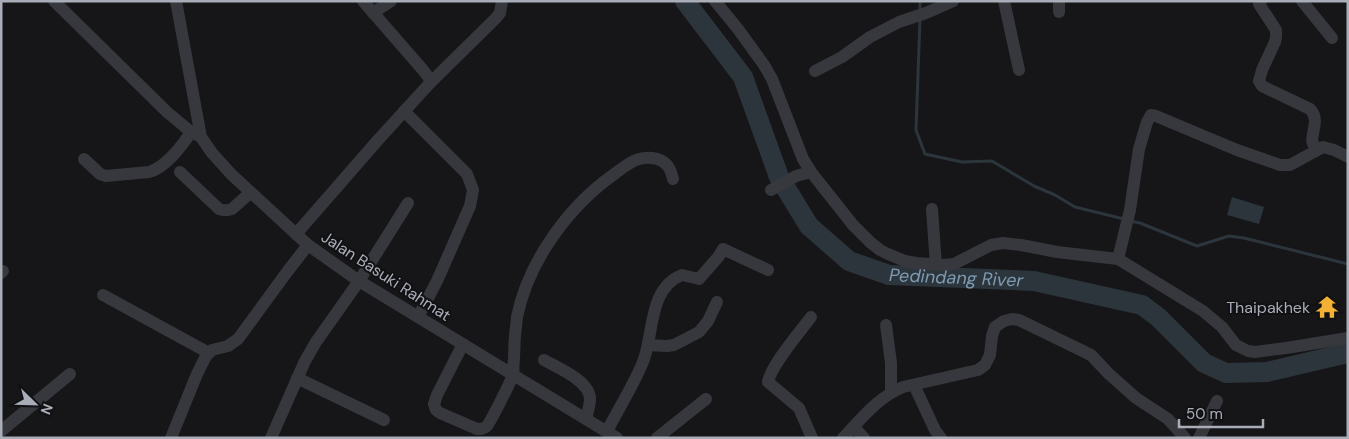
<svg xmlns="http://www.w3.org/2000/svg" width="1349" height="439" font-family="'DM Sans',sans-serif">
<style>
.water{fill:#2c353c}
.lines{fill:none;stroke-linecap:round;stroke-linejoin:round}
.stream{stroke:#2c353c;stroke-width:3}
.river{stroke:#2c353c;stroke-width:20}
.minor{stroke:#37383d;stroke-width:12}
.labels{text-anchor:middle;dominant-baseline:central;stroke-width:4;stroke-linejoin:round;paint-order:stroke}
.street-label{font-size:16px;fill:#a8adb8;stroke:#111113}
.poi-label{font-size:16px;fill:#a8adb8;stroke:#111113;text-anchor:end}
.water-label{font-size:18px;font-style:italic;fill:#7f9bb3;stroke:#111113}
</style>
<rect width="100%" height="100%" fill="#161618"/>
<path class="water" d="M1232 197 1264 207 1259 224 1227 215Z"/>
<g class="lines">
<g class="stream">
<path d="M920 11V1"/>
<path d="M920 19 916 130 925 154 962 162 992 161 1034 186 1055 195 1075 207 1124 219"/>
<path d="M1130 221 1140 223 1197 246 1229 236 1244 238 1348 264"/>
</g>
<path class="river" id="s1" d="M685 1 743 77 779 177 809 226 849 261 889 275 1034 281 1142 305 1158 317 1204 363 1226 373 1267 372 1348 353"/>
<g class="minor">
<path d="M54 1 167 112 191 132 201 137"/>
<path d="M176 1 201 137 212 153 231 174 308 245 359 281 617 438"/>
<path d="M715 1 738 29 764 65 772 79 803 159 811 172 853 225 870 242 880 250 888 254 905 261 916 263 944 265 954 264 991 245 1003 243 1021 245 1057 252 1118 259 1203 311 1222 327 1236 345 1248 351 1255 352 1286 348 1348 338"/>
<path d="M1004 1 1019 70"/>
<path d="M1059 1V12"/>
<path d="M1261 1 1259 4 1276 30V37L1275 42 1262 70 1259 81 1262 86 1310 109C1324 123 1302 142 1319 149"/>
<path d="M1302 1 1332 38"/>
<path d="M373 13 391 1"/>
<path d="M815 71 842 57 870 37 899 22 926 13 953 1"/>
<path d="M430 83 496 18 500 13 502 1"/>
<path d="M404 111 467 174 473 190 470 206 437 281 418 317"/>
<path d="M84 159 100 174 106 176 149 172C165 168 182 146 191 132"/>
<path d="M180 172 219 209C224 211 227 211 232 209L250 193"/>
<path d="M771 190 796 176 811 172"/>
<path d="M932 209 936 265"/>
<path d="M296 234 378 140 430 83 429 78 423 70 363 1"/>
<path d="M1118 259 1130 210 1139 149 1147 122 1151 115 1156 116 1237 150 1280 165H1290L1323 147 1334 150 1348 157"/>
<path d="M1 273 3 271"/>
<path d="M103 295 209 353"/>
<path d="M811 317C800 332 771 365 768 382L799 408 812 438"/>
<path d="M886 325 891 363V392"/>
<path d="M463 344 437 395 434 404 436 410 440 413 477 429C481 429 484 429 487 426 491 421 511 381 513 375 514 370 513 364 514 359 514 345 515 331 517 317 528 262 568 207 613 175 621 169 629 162 639 159 649 156 664 158 669 168 671 171 672 175 673 179"/>
<path d="M648 345 667 346 674 345 699 332 708 321 717 302"/>
<path d="M544 360C558 368 590 381 590 399 590 406 587 413 586 419"/>
<path d="M297 378 384 420"/>
<path d="M914 385 935 430 941 438"/>
<path d="M854 427 864 438"/>
<path d="M1 431 70 374"/>
<path d="M607 431C619 408 633 386 643 362 654 335 648 288 682 275L699 279 719 256 723 249 768 270"/>
<path d="M171 438 197 374 206 356 212 350 228 346 238 339 287 272 308 245"/>
<path d="M271 438 305 361 316 342 359 281 408 203"/>
<path d="M657 438 706 399"/>
<path d="M843 438C861 419 878 397 903 387L978 370 985 365 990 355 992 336 995 327 1004 321 1012 319 1019 320 1091 355 1109 374 1136 398 1168 419 1185 438"/>
<path d="M1199 438 1217 401"/>
</g>
</g>
<defs>
<symbol id="temple-bare" viewBox="-9 -9 18 18"><path d="M0-6L5-2H3V0L6.5 2.5H4V6H1.5V3h-3V6H-4V2.5H-6.5L-3 0V-2H-5Z" fill="#f2b134" stroke="#111113" stroke-width="2.5" paint-order="stroke"/></symbol>
</defs>
<g fill-rule="evenodd">
<use href="#temple-bare" x="1311" y="291" width="32" height="32"/>
</g>
<g class="labels">
<g class="street-label">
<text transform="translate(386 276) rotate(33)">Jalan Basuki Rahmat</text>
</g>
<g class="poi-label">
<text x="1310" y="307">Thaipakhek</text>
</g>
<g class="water-label">
<text stroke="none"><textPath href="#s1" startOffset="422">Pedindang River</textPath></text>
</g>
</g>
<rect width="1349" height="439" fill="none" stroke="#a8adb8" stroke-width="5"/>
<g transform="translate(35 404) rotate(113)" stroke="#111113" stroke-width="4" paint-order="stroke">
<path d="M0-4L9 19L0 12L-9 19Z" fill="#a8adb8"/>
<text y="-8" font-size="14" font-weight="bold" text-anchor="middle" fill="#a8adb8">N</text>
</g>
<path d="M1179 419v8h84v-8" fill="none" stroke="#a8adb8" stroke-width="2.5"/>
<text x="1186" y="419" font-size="15" fill="#a8adb8" stroke="#111113" stroke-width="4" paint-order="stroke">50 m</text>
</svg>
